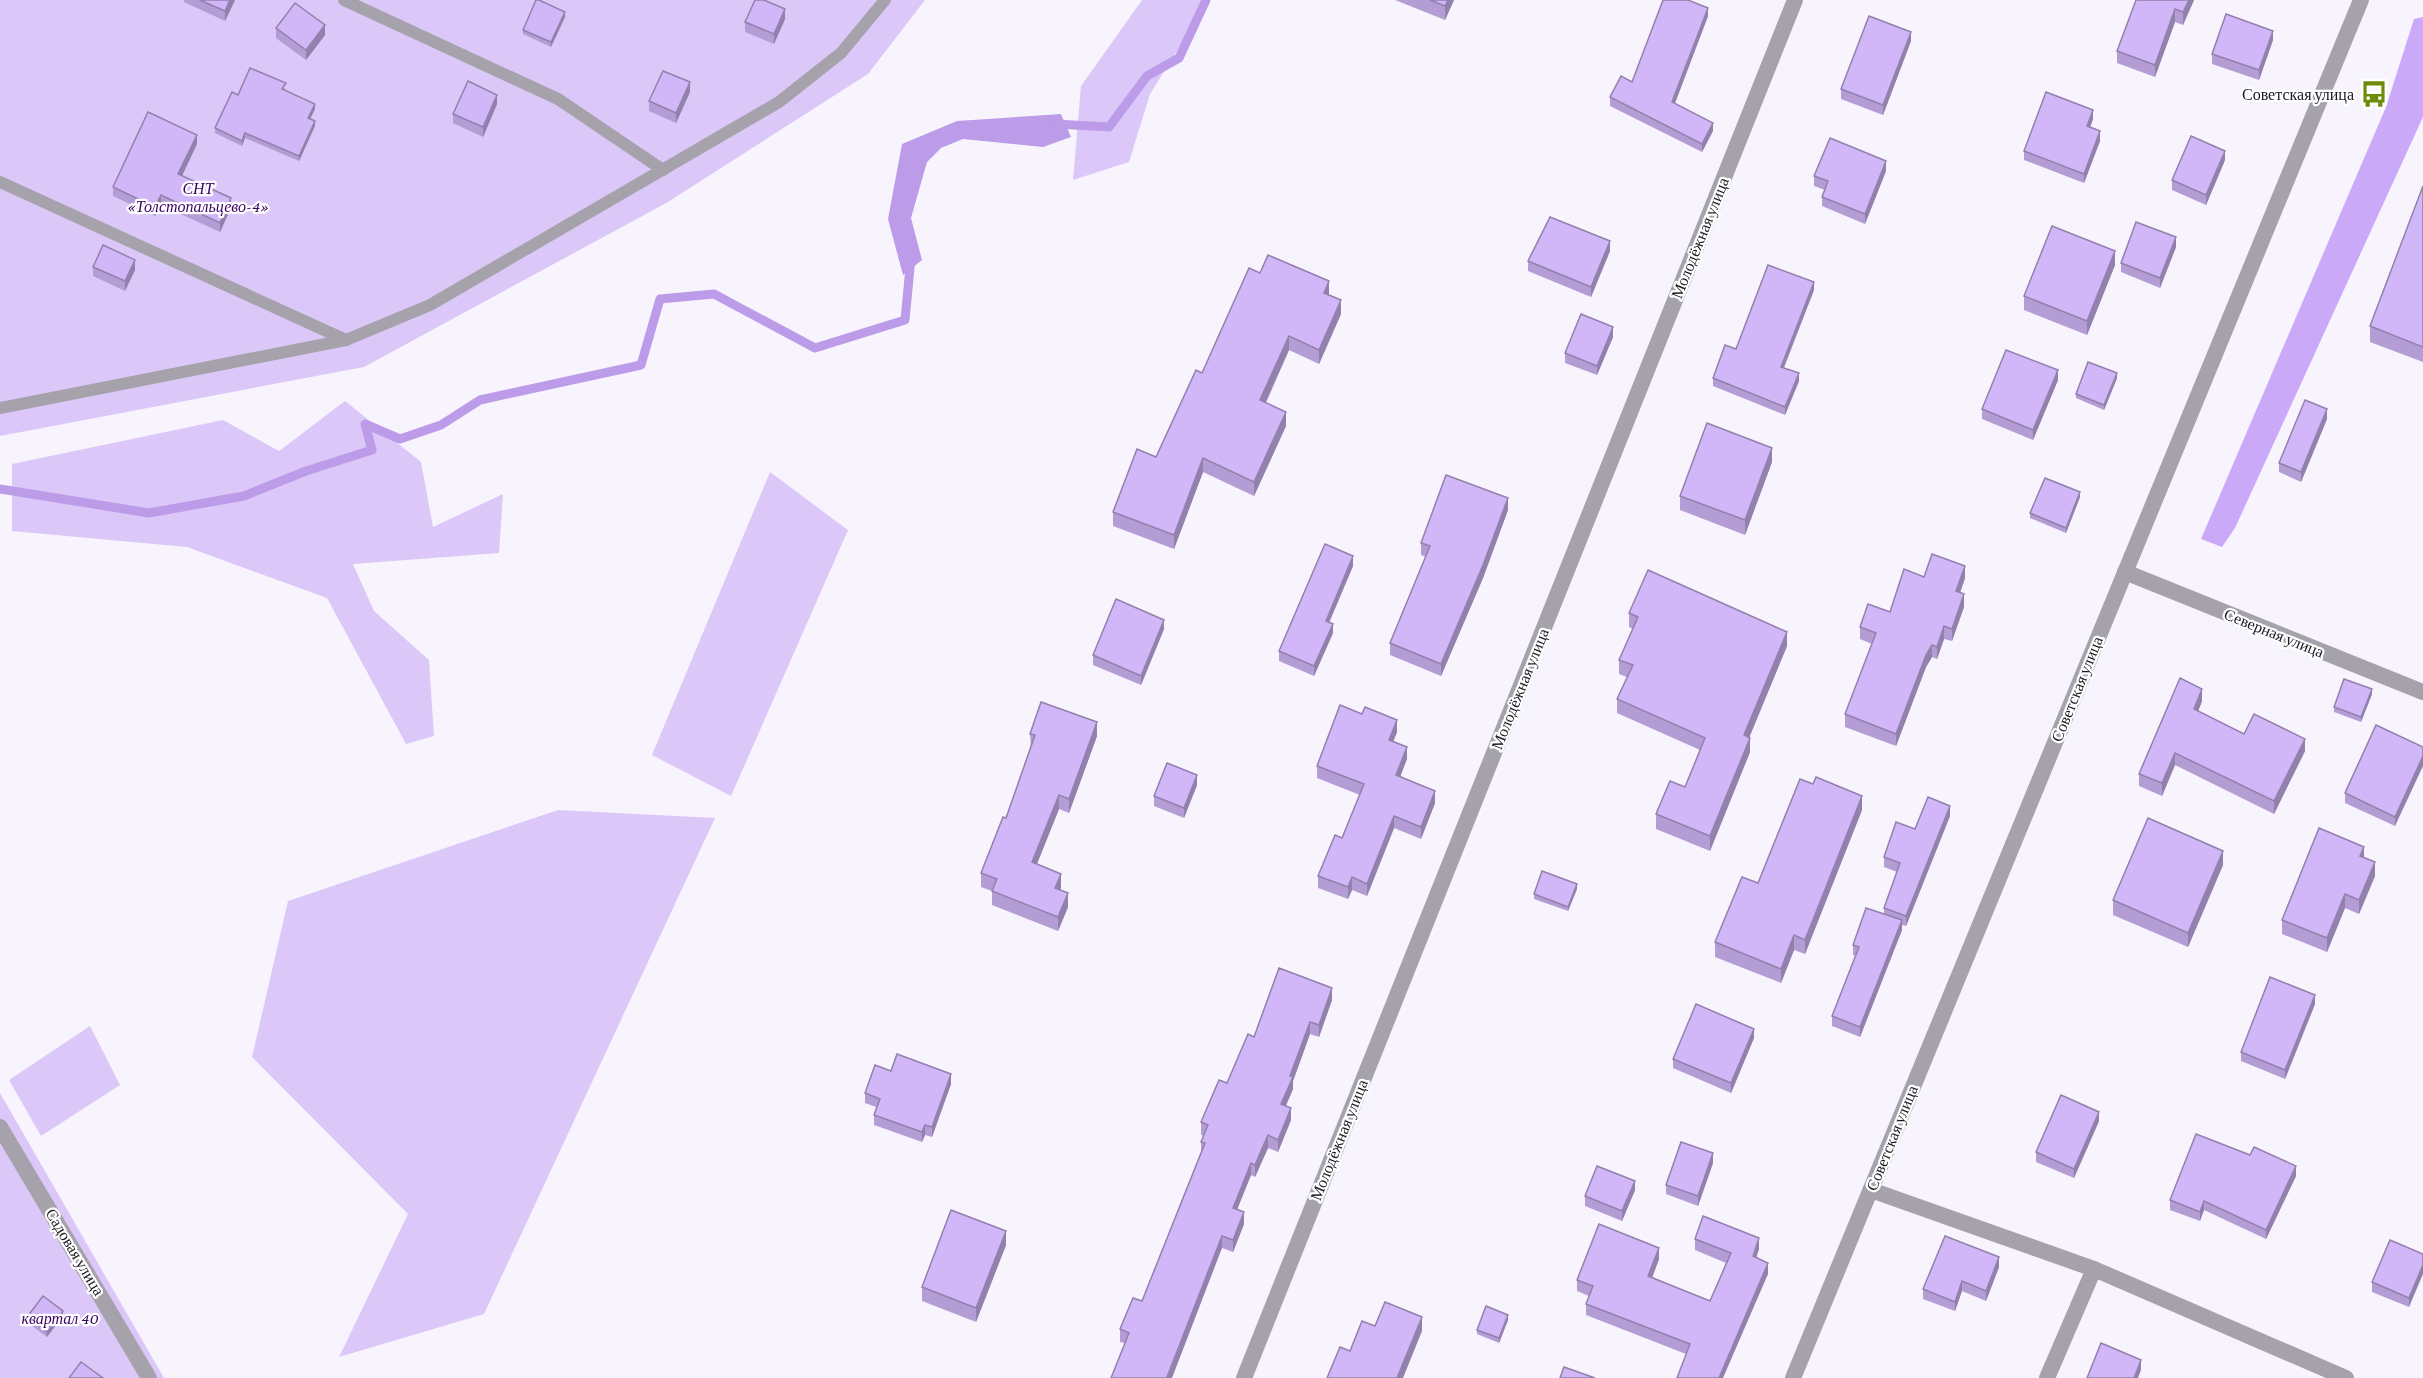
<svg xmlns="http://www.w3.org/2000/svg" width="2423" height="1378" font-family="'Crimson Pro',serif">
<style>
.green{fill:#dbc8f8}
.forest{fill:#cba9f9}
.water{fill:#bc9be9}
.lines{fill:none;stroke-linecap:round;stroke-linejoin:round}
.stream{stroke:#bc9be9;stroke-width:9}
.service{stroke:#a6a2ac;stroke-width:12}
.minor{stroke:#a6a2ac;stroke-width:16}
.tertiary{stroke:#a6a2ac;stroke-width:16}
.wall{fill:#b49dd4}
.shaded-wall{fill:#9280ad}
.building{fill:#d1b7f7;stroke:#9280ad;stroke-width:1.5}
.labels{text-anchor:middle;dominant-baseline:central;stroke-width:4.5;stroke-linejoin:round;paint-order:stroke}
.poi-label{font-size:16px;fill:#1c1921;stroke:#fff;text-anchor:end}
.park-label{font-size:16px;font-style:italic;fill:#3b0363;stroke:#fff}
.street-label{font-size:16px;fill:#1c1921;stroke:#fff}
</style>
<rect width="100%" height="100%" fill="#f8f4fe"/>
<g class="green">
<path d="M0 0H925L868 74 668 202 364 367 0 436Z"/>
<path d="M1142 0H1209L1150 94 1129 162 1073 180 1081 86Z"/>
<path d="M345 401 421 462 433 527 503 494 499 553 353 564 374 611 429 660 434 736 406 744 327 598 187 547 12 531V464L223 420 279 451Z"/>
<path d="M770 472 848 530 731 796 652 755Z"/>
<path d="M558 810 715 818 484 1314 339 1357 408 1214 252 1057 288 901Z"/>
<path d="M90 1026 120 1085 41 1136 9 1080Z"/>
<path d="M0 1093 164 1378H0Z"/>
</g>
<path class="forest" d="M2423 17V117L2235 528 2222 547 2201 539 2386 107 2414 19Z"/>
<path class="water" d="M1061 114 1071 137 1043 147 963 139 941 148 927 162 911 218 922 260 903 275 888 219 902 144 957 121Z"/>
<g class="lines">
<g class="stream">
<path d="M1055 124 1109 127 1147 76 1179 58 1206 0"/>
<path d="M0 489 149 513 244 496 306 471 372 450 365 424 400 439 441 425 480 400 641 365 660 299 714 294 815 348 905 320 911 257"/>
</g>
<g class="service">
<path d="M344 0 558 99 663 170"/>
<path d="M0 182 346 340 0 408"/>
<path d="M346 340 430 305 779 102 841 53 885 0"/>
</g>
<g class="minor">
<path d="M2125 572 2423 692"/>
<path d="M0 1127 149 1378"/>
<path d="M1871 1190 2094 1269 2346 1378"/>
<path d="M1244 1378 1795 0"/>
<path d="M2047 1378 2094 1269"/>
</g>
<path class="tertiary" d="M1793 1378 2361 0"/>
</g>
<g class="wall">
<path d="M184 0H235L225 21 184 2Z"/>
<path d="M1395 0H1454L1445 20Z"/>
<path d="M2136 0H2194L2183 25 2175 22 2155 77 2117 63V51Z"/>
<path d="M1708 16 1675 103 1713 131 1702 152 1610 106V97L1632 82Z"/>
<path d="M565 17 551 47 523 34V30Z"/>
<path d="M785 19 774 44 745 32V22Z"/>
<path d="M276 28 325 35 306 60 276 38Z"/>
<path d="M2273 40 2259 80 2212 64V54Z"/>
<path d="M1911 41 1883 115 1841 99V89Z"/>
<path d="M286 88 284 90 315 109 310 119 315 126 299 161 245 138 242 146 215 133V128L238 95Z"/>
<path d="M690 92 676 123 649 111V101Z"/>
<path d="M497 104 483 137 453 123V114Z"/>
<path d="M2093 119 2090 127 2100 141 2084 183 2024 160V151Z"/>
<path d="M197 144 182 176 231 208 220 232 161 205 155 216 113 196V187Z"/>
<path d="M2225 160 2206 205 2172 190V180Z"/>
<path d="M1886 171 1865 224 1822 206V197L1825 190 1814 186V176Z"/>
<path d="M2423 186V362L2370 342V326Z"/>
<path d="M2176 247 2160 288 2121 272V263Z"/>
<path d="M1610 251 1591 297 1528 271V261Z"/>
<path d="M2115 265 2087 335 2024 310V296Z"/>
<path d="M93 267 135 270 125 291 93 276Z"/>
<path d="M1260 273 1329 295 1341 314 1319 364 1289 350 1266 403 1286 426 1254 496 1203 472 1174 549 1113 526V512L1156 457 1202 373Z"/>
<path d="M1814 290 1784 368 1799 381 1785 415 1713 386V378L1736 349Z"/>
<path d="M1613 337 1597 375 1565 363V353Z"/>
<path d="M2117 378 2104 410 2076 398V394Z"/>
<path d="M2058 380 2033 440 1982 419V409Z"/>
<path d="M2327 419 2301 482 2279 472V463Z"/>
<path d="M1772 462 1745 535 1680 510V496Z"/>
<path d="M2080 497 2066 533 2030 518V513Z"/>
<path d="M1508 510 1483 578 1441 676 1390 655V643L1426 557 1421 555V543Z"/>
<path d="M1353 566 1329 622 1333 633 1314 676 1279 661V651Z"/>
<path d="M1924 577 1965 578 1960 593 1964 607 1952 641 1944 639 1937 659 1932 657 1926 667 1896 746 1845 727V714L1872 644 1860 639V627L1890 612Z"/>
<path d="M1629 613 1787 646 1749 738 1750 752 1710 851 1656 829V814L1685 787 1700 750 1617 713V699L1627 677 1619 674V660L1633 629 1629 627Z"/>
<path d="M1164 629 1141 685 1093 665V655Z"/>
<path d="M2372 694 2361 722 2334 712V707Z"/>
<path d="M2202 701 2198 711 2244 734 2305 751 2274 814 2175 765 2162 796 2139 786V774Z"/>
<path d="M1397 732 1393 742 1407 759 1400 777 1435 803 1421 839 1394 828 1367 896 1352 890 1348 899 1318 888V876L1342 838 1360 795 1317 778V766Z"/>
<path d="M1030 734 1097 736 1069 813 1059 809 1037 864 1061 888 1060 890 1068 907 1058 931 992 905V891L981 887V873L1006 818 1031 748Z"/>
<path d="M2423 747 2395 826 2345 803V793Z"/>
<path d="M1197 785 1184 818 1154 806V796Z"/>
<path d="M1862 810 1805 954 1794 950 1781 983 1715 957V942L1758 883Z"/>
<path d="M1950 816 1906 926 1902 925V930L1860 1037 1832 1026V1016L1856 956 1853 955V945L1884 914V908L1897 872 1884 867V857L1915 829Z"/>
<path d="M2364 858 2375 876 2359 914 2345 908 2327 952 2282 934V920Z"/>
<path d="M2223 865 2188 947 2113 915V900Z"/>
<path d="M1577 889 1568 911 1534 899V894Z"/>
<path d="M1332 1000 1319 1037 1310 1034 1293 1081V1089L1286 1106 1291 1120 1278 1152 1268 1148 1255 1177 1251 1175 1237 1209 1244 1224 1233 1252 1222 1248 1124 1343 1120 1342V1329L1142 1301 1201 1154V1142L1204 1136 1201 1135V1122L1227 1083 1254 1037Z"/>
<path d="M2315 1004 2285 1079 2241 1061V1052Z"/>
<path d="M1754 1038 1731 1093 1673 1068V1059Z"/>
<path d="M891 1071 951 1084 932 1137 925 1135 922 1142 874 1125V1115L876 1107 865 1103V1093Z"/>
<path d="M2099 1121 2074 1178 2036 1162V1152Z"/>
<path d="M1713 1163 1698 1206 1666 1194V1185Z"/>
<path d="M2296 1176 2266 1239 2204 1210 2200 1221 2170 1210V1200Z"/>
<path d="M1635 1190 1622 1221 1585 1206V1196Z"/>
<path d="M1695 1239 1759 1249 1756 1258 1768 1274 1686 1354 1586 1315V1304L1589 1296 1577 1291V1280L1659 1259 1652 1278 1710 1301 1726 1263 1695 1250Z"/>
<path d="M1006 1245 976 1322 922 1301V1287Z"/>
<path d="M2423 1254 2409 1307 2372 1292V1282Z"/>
<path d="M1999 1267 1986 1301 1962 1291 1955 1311 1923 1299V1289Z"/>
<path d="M63 1316 47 1337 27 1322V1317Z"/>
<path d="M1508 1320 1499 1343 1477 1334V1330Z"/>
</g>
<g class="shaded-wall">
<path d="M230 0H235L225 21V11Z"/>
<path d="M1448 0H1454L1445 20V6Z"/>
<path d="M2189 0H2194L2183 25V12Z"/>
<path d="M1708 8V16L1672 111V102Z"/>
<path d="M785 9V19L774 44V34Z"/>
<path d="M2175 9V22L2155 77V65Z"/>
<path d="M565 12V17L551 47V42Z"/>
<path d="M325 25V35L306 60V50Z"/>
<path d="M2273 31V40L2259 80V70Z"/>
<path d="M1911 32V41L1883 115V105Z"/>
<path d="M690 82V92L676 123V113Z"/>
<path d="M497 95V104L483 137V127Z"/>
<path d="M315 104V109L308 123V118Z"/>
<path d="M2093 110V119L2087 136V126Z"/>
<path d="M315 121V126L299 161V156Z"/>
<path d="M1713 123V131L1702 152V144Z"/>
<path d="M2100 131V141L2084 183V174Z"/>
<path d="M245 133V138L242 146V141Z"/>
<path d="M197 135V144L178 184V174Z"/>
<path d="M2225 151V160L2206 205V195Z"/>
<path d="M1886 161V171L1865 224V214Z"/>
<path d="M161 195V205L155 216V207Z"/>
<path d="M231 198V208L220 232V223Z"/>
<path d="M2176 237V247L2160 288V278Z"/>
<path d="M1610 241V251L1591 297V287Z"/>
<path d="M2115 251V265L2087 335V321Z"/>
<path d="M135 260V270L125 291V281Z"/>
<path d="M1329 281V296L1324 293Z"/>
<path d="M1814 282V290L1781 374V367Z"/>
<path d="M1341 300V314L1319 364V350Z"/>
<path d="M1613 327V337L1597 375V366Z"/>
<path d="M1289 336V350L1260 414V400Z"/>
<path d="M2058 370V380L2033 440V430Z"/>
<path d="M1799 373V381L1785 415V407Z"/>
<path d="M2117 373V378L2104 410V405Z"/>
<path d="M2327 409V419L2301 482V472Z"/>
<path d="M1286 412V426L1254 496V482Z"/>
<path d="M1772 448V462L1745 535V520Z"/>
<path d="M1203 458V472L1174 549V535Z"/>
<path d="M2080 492V497L2066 533V528Z"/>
<path d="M1508 498V510L1483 578 1441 676V664Z"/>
<path d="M1353 556V566L1326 630V621Z"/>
<path d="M1965 566V578L1956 604V591Z"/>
<path d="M1964 594V607L1952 641V629Z"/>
<path d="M1164 620V629L1141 685V676Z"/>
<path d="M1333 624V633L1314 676V666Z"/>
<path d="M1944 626V639L1937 659V647Z"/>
<path d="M1787 632V646L1744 750V735Z"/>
<path d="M1932 645V657L1926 667 1896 746V734L1926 655Z"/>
<path d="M2202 689V701L2194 722V709Z"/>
<path d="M2372 689V694L2361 722V717Z"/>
<path d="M1397 720V732L1389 752V740Z"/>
<path d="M1097 722V736L1069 813V799Z"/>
<path d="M1750 738V752L1710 851V836Z"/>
<path d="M2305 739V751L2274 814V801Z"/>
<path d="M1407 747V759L1396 787V775Z"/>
<path d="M2175 753V765L2162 796V783Z"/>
<path d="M2423 756V766L2395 826V817Z"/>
<path d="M1197 775V785L1184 818V808Z"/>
<path d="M1435 791V803L1421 839V827Z"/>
<path d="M1059 795V809L1032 876V862Z"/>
<path d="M1862 796V810L1805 954V940Z"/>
<path d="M1950 806V816L1906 926V916Z"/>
<path d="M1394 816V828L1367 896V884Z"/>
<path d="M2364 847V861L2360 856Z"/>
<path d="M2223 851V865L2188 947V933Z"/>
<path d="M2375 862V876L2359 914V900Z"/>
<path d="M1061 874V888L1055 902V888Z"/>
<path d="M1352 877V890L1348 899V887Z"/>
<path d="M1577 884V889L1568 911V907Z"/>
<path d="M1068 893V907L1058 931V917Z"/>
<path d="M2345 894V908L2327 952V938Z"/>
<path d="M1902 920V930L1860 1037V1027Z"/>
<path d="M1794 935V950L1781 983V969Z"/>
<path d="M1332 988V1000L1319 1037V1025Z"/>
<path d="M2315 995V1004L2285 1079V1070Z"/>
<path d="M1310 1022V1034L1293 1081V1089L1281 1116V1104L1290 1076Z"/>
<path d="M1754 1029V1038L1731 1093V1083Z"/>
<path d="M951 1074V1084L932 1137V1127Z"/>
<path d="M1291 1108V1120L1278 1152V1140Z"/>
<path d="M2099 1112V1121L2074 1178V1169Z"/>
<path d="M925 1125V1135L922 1142V1132Z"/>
<path d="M1268 1135V1148L1255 1177V1165Z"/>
<path d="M1713 1153V1163L1698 1206V1196Z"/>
<path d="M1251 1163V1175L1233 1220V1208Z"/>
<path d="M2296 1166V1176L2266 1239V1230Z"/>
<path d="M1635 1181V1190L1622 1221V1211Z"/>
<path d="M2204 1201V1210L2200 1221V1212Z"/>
<path d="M1244 1212V1224L1233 1252V1240Z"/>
<path d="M1006 1231V1245L976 1322V1308Z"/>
<path d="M1222 1236V1248L1172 1378H1167Z"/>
<path d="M1759 1238V1249L1753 1267V1256Z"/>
<path d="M1659 1248V1259L1648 1288V1276Z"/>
<path d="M1999 1257V1267L1986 1301V1291Z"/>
<path d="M1768 1263V1274L1723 1378H1719Z"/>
<path d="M2423 1265V1274L2409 1307V1298Z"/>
<path d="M1962 1281V1291L1955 1311V1302Z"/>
<path d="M63 1311V1316L47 1337V1332Z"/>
<path d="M1508 1315V1320L1499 1343V1338Z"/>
<path d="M1422 1317V1331L1403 1378H1397Z"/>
<path d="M2141 1360V1370L2138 1378H2134Z"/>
</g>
<g class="building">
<path d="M200 0H230L225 11Z"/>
<path d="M536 0H539L565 12 551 42 523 30Z"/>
<path d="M755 0H764L785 9 774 34 745 22Z"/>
<path d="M1430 0H1448L1445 6Z"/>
<path d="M1663 0H1688L1708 8 1672 102 1713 123 1702 144 1610 97 1621 76 1632 82Z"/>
<path d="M2136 0H2189L2183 12 2175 9 2155 65 2117 51Z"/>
<path d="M295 3 325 25 306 50 276 28Z"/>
<path d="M2226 14 2273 31 2259 70 2212 54Z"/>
<path d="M1869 16 1911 32 1883 105 1841 89Z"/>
<path d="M250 68 286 83 282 89 315 104 308 118 315 121 299 156 245 133 242 141 215 128 232 92 238 95Z"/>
<path d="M663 71 690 82 676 113 649 101Z"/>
<path d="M468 81 497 95 483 127 453 114Z"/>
<path d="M2046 92 2093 110 2087 126 2100 131 2084 174 2024 151Z"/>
<path d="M148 112 197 135 178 174 231 198 220 223 161 195 155 207 113 187Z"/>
<path d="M2191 136 2225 151 2206 195 2172 180Z"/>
<path d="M1830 138 1886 161 1865 214 1822 197 1828 181 1814 176Z"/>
<path d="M2423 186V347L2370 326Z"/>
<path d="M1550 217 1610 241 1591 287 1528 261Z"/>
<path d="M2136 222 2176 237 2160 278 2121 263Z"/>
<path d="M2052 226 2115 251 2087 321 2024 296Z"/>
<path d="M103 245 135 260 125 281 93 267Z"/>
<path d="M1268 255 1329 281 1324 293 1341 300 1319 350 1289 336 1260 400 1286 412 1254 482 1203 458 1174 535 1113 512 1137 449 1156 457 1196 370 1202 373 1249 268 1260 273Z"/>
<path d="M1768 265 1814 282 1781 367 1799 373 1785 407 1713 378 1725 345 1736 349Z"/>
<path d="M1581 314 1613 327 1597 366 1565 353Z"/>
<path d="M2006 350 2058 370 2033 430 1982 409Z"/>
<path d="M2088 362 2117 373 2104 405 2076 394Z"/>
<path d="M2305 400 2327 409 2301 472 2279 463Z"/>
<path d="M1707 423 1772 448 1745 520 1680 496Z"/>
<path d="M1446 475 1508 498 1483 565 1441 664 1390 643 1430 546 1421 543Z"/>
<path d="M2045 478 2080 492 2066 528 2030 513Z"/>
<path d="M1325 544 1353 556 1326 621 1333 624 1314 666 1279 651Z"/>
<path d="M1932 554 1965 566 1956 591 1964 594 1952 629 1944 626 1937 647 1932 645 1926 655 1896 734 1845 714 1876 633 1860 627 1868 604 1890 612 1904 569 1924 577Z"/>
<path d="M1648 570 1787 632 1744 735 1750 738 1710 836 1656 814 1670 781 1685 787 1705 738 1617 699 1633 665 1619 660 1638 617 1629 613Z"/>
<path d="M1116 599 1164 620 1141 676 1093 655Z"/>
<path d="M2180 678 2202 689 2194 709 2244 734 2254 714 2305 739 2274 801 2175 753 2162 783 2139 774Z"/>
<path d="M2344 679 2372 689 2361 717 2334 707Z"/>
<path d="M1041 702 1097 722 1069 799 1059 795 1032 862 1061 874 1055 888 1068 893 1058 917 992 891 997 879 981 873 1003 817 1006 818 1035 735 1030 734Z"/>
<path d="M1340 705 1362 714 1365 707 1397 720 1389 740 1407 747 1396 775 1435 791 1421 827 1394 816 1367 884 1352 877 1348 887 1318 876 1335 835 1342 838 1364 784 1317 766Z"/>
<path d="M2376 725 2423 747V756L2395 817 2345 793Z"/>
<path d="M1167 763 1197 775 1184 808 1154 796Z"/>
<path d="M1816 777 1862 796 1805 940 1794 935 1781 969 1715 942 1742 877 1758 883 1800 779 1813 784Z"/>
<path d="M1928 797 1950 806 1906 916 1884 908 1900 863 1884 857 1896 822 1915 829Z"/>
<path d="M2148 818 2223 851 2188 933 2113 900Z"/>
<path d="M2319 828 2364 847 2360 856 2375 862 2359 900 2345 894 2327 938 2282 920Z"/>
<path d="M1542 871 1577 884 1568 907 1534 894Z"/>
<path d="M1866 908 1902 920 1860 1027 1832 1016 1859 947 1853 945Z"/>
<path d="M1279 968 1332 988 1319 1025 1310 1022 1290 1076 1293 1077 1281 1104 1291 1108 1278 1140 1268 1135 1255 1165 1251 1163 1233 1208 1244 1212 1233 1240 1222 1236 1167 1377 1168 1378H1111L1129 1333 1120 1329 1133 1298 1142 1301 1205 1143 1201 1142 1208 1125 1201 1122 1219 1080 1227 1083 1248 1034 1254 1037Z"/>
<path d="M2270 977 2315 995 2285 1070 2241 1052Z"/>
<path d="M1696 1004 1754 1029 1731 1083 1673 1059Z"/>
<path d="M897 1054 951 1074 932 1127 925 1125 922 1132 874 1115 880 1099 865 1093 875 1065 891 1071Z"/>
<path d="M2061 1095 2099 1112 2074 1169 2036 1152Z"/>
<path d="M2196 1134 2250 1155 2254 1147 2296 1166 2266 1230 2204 1201 2200 1212 2170 1200Z"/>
<path d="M1681 1142 1713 1153 1698 1196 1666 1185Z"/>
<path d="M1597 1166 1635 1181 1622 1211 1585 1196Z"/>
<path d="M951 1210 1006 1231 976 1308 922 1287Z"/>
<path d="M1703 1216 1759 1238 1753 1256 1768 1263 1719 1378H1677L1690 1344 1586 1304 1593 1286 1577 1280 1599 1224 1659 1248 1648 1276 1710 1301 1731 1253 1695 1239Z"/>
<path d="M1945 1236 1999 1257 1986 1291 1962 1281 1955 1302 1923 1289Z"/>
<path d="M2390 1240 2423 1254V1265L2409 1298 2372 1282Z"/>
<path d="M43 1296 63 1311 47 1332 27 1317Z"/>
<path d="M1385 1302 1422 1317 1397 1378H1327L1340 1347 1350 1351 1362 1321 1375 1326Z"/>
<path d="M1486 1306 1508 1315 1499 1338 1477 1330Z"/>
<path d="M2101 1343 2141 1360 2134 1378H2087Z"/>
<path d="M81 1362 103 1378H69Z"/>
<path d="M1564 1367 1595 1378H1560Z"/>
</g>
<defs>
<symbol id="bus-bare" viewBox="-9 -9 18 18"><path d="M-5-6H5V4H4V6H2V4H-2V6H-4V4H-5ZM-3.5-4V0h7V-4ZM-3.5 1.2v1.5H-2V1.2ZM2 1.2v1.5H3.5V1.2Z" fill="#6e8b08" stroke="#fff" stroke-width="2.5" paint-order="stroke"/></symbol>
</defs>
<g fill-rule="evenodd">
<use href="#bus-bare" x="2355" y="75" width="38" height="38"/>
</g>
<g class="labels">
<g class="poi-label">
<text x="2354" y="94">Советская улица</text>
</g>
<g class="park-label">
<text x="198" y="188">СНТ<tspan x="198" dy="18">«Толстопальцево-4»</tspan></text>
<text x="60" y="1318">квартал 40</text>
</g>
<g class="street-label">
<text transform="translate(1700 238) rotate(-68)">Молодёжная улица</text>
<text transform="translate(2274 633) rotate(22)">Северная улица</text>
<text transform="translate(1520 689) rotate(-68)">Молодёжная улица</text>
<text transform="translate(2077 689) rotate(-68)">Советская улица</text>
<text transform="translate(1892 1138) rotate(-68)">Советская улица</text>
<text transform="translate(1339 1140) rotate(-68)">Молодёжная улица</text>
<text transform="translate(75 1252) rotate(59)">Садовая улица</text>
</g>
</g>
</svg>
